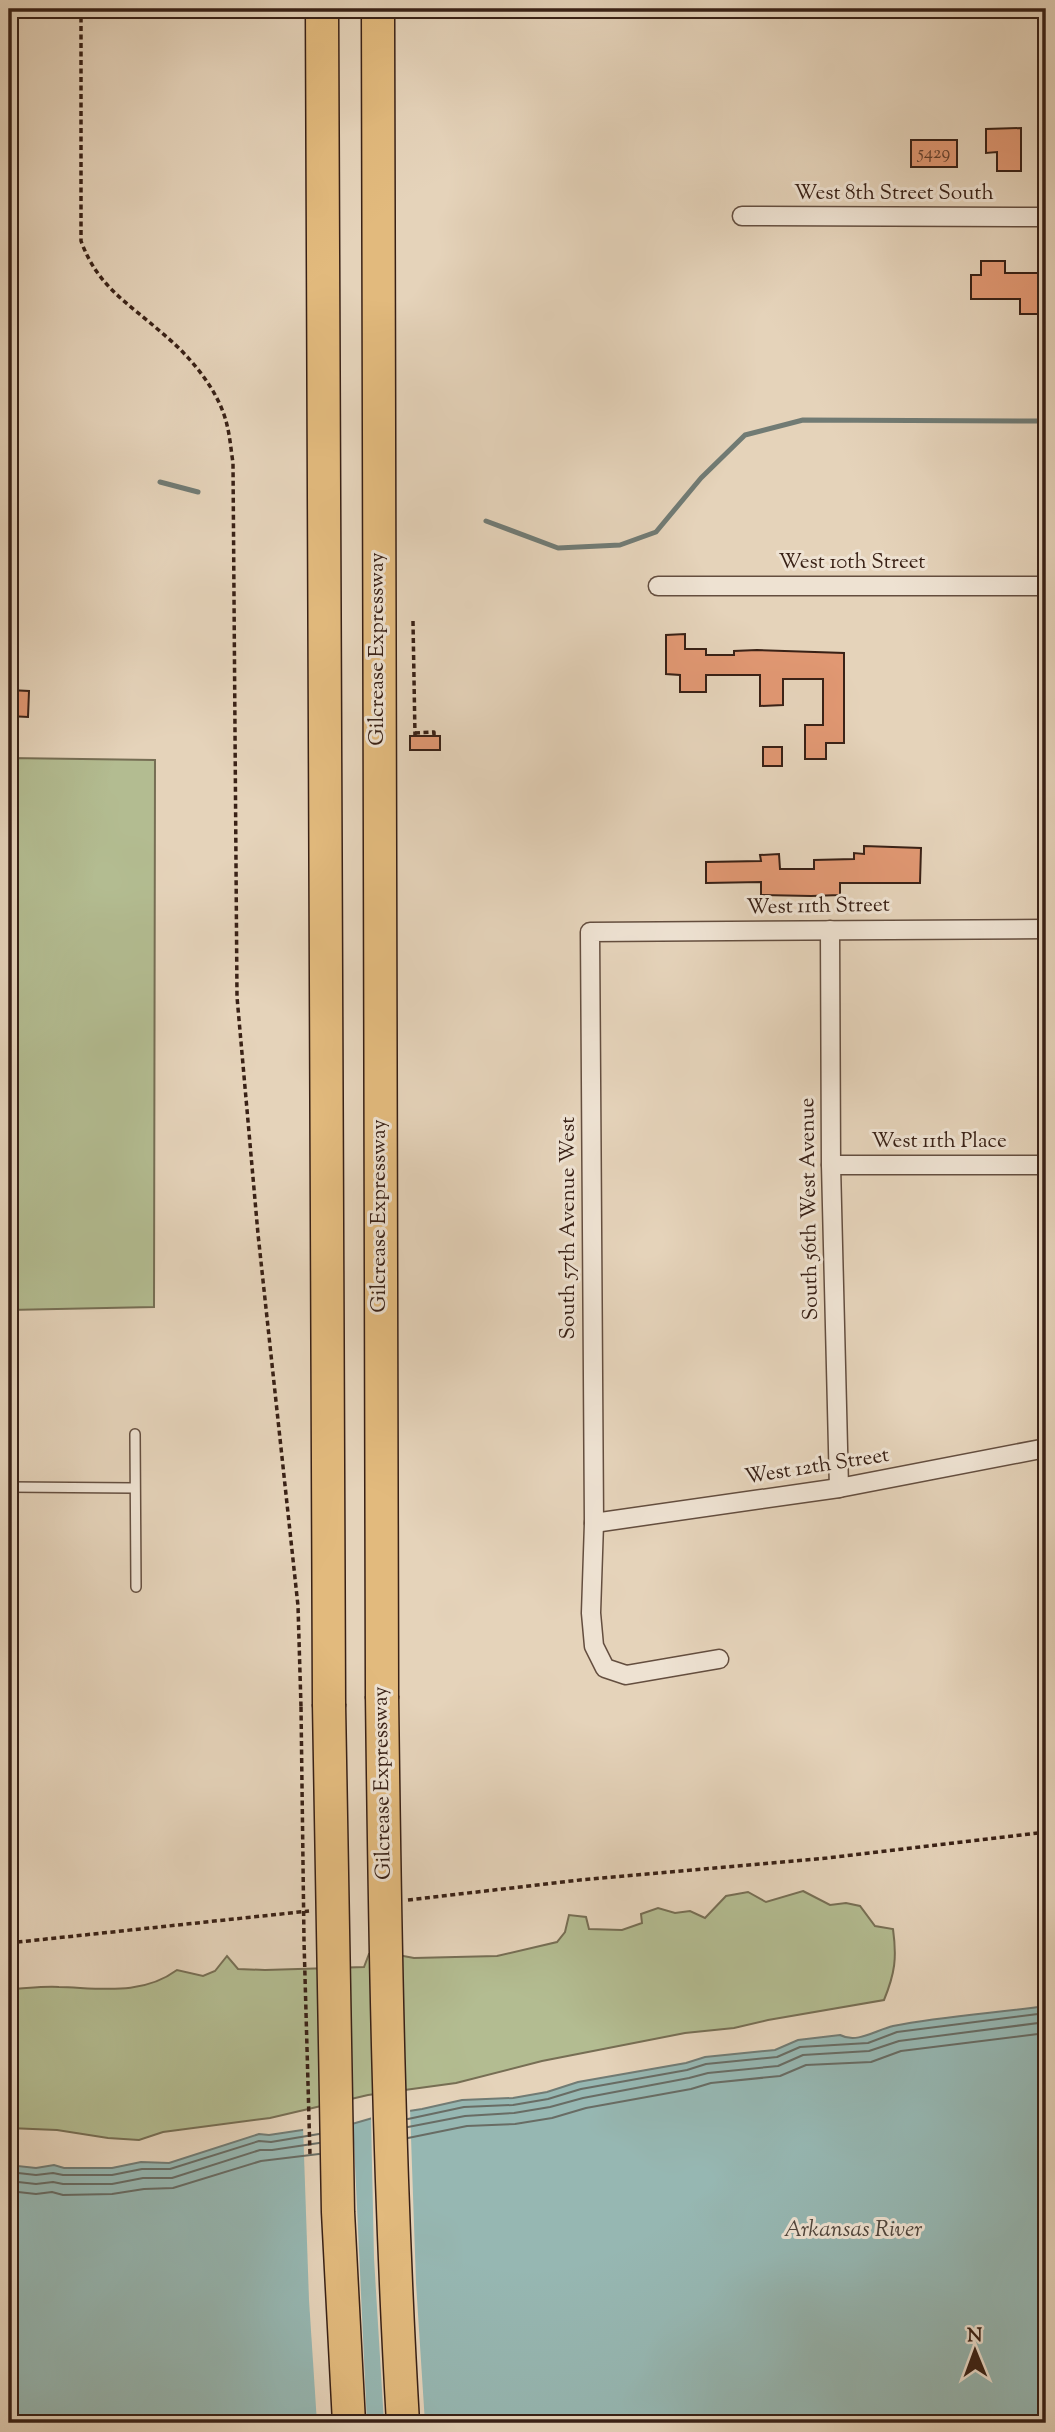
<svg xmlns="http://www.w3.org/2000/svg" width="1055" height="2432" font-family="'Sorts Mill Goudy',serif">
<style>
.green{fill:#b3bc91;stroke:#766e54;stroke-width:2}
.water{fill:#96b7b2;stroke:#717b74;stroke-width:2}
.pier{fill:#e5d3ba}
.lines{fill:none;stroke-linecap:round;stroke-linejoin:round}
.shore{stroke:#686c64;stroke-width:2}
.stream{stroke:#717b74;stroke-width:5}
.building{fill:#e19873;stroke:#392116;stroke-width:2}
.service-casing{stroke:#644e3f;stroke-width:12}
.minor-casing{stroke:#644e3f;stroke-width:21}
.motorway-casing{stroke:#392116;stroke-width:35}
.path{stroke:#392116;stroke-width:3.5;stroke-dasharray:5 3.5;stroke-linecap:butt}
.service{stroke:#eee2d2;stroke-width:9}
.minor{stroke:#eee2d2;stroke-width:18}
.motorway{stroke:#e2ba7d;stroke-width:32}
.motorway-bridge-casing{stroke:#392116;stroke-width:35;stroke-linecap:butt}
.path-bridge{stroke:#392116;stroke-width:3.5;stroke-dasharray:5 3.5;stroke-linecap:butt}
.motorway-bridge{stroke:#e2ba7d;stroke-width:32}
.labels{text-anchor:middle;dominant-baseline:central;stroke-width:6;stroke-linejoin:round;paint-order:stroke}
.number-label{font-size:18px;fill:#633f2d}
.street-label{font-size:21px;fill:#392116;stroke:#eee2d2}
.water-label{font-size:23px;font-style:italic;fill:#50463d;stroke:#eee2d2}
</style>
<rect width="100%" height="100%" fill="#e5d3ba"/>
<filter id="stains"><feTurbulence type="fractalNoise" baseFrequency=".00286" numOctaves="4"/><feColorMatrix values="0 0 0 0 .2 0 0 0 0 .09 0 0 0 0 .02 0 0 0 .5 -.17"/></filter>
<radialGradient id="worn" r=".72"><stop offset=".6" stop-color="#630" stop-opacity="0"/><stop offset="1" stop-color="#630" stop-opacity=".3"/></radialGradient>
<g class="green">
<path d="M9 758 155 760 154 1307 9 1310Z"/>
<path d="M803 1891 830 1905 846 1903 860 1906 875 1926 893 1929C897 1958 895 1973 884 2000L768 2020 734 2028 685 2033 542 2061 456 2083 368 2095 270 2118 163 2132 139 2140 108 2138 57 2130 9 2128V1982L15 1989C30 1988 45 1986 59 1987 100 1988 142 1996 177 1970L203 1976 215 1971 227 1956 238 1969 265 1970 364 1967 369 1954 387 1953 414 1958 497 1956 557 1942 565 1932 569 1915 586 1917 589 1929 622 1930 642 1923 641 1914 658 1908 675 1913 690 1911 705 1918 726 1896 748 1892 766 1902Z"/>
</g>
<path class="water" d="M1046 2006V2423H9V2165L36 2168 54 2165 64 2168H112L141 2162 169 2163 259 2134 269 2135 329 2126H345L383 2115 422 2109 462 2100 513 2098 547 2092 578 2082 686 2063 705 2057 775 2050 798 2040 840 2035C857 2044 876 2030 893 2026 943 2016 996 2013 1046 2006Z"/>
<g class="pier">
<path d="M410 2108 416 2283 425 2423H384L374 2258 371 2116 383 2111Z"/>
<path d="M353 2121 367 2423H317L309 2300 303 2126Z"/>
</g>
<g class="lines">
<g class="shore">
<path d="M408 2119 464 2107 513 2105 548 2099 581 2089 687 2070 706 2064 777 2057 800 2047 868 2043 897 2032 1046 2013"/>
<path d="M408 2127 465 2116 514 2113 550 2107 583 2098 689 2078 708 2073 778 2066 803 2055 869 2051 899 2041 1046 2022"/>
<path d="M408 2138 467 2126 515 2124 552 2118 586 2108 691 2089 711 2083 780 2076 806 2065 871 2062 901 2051 1046 2033"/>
<path d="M9 2172 36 2175 53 2173 63 2175H112L142 2169H170L259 2141 271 2142 319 2134"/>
<path d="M9 2181 36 2184 53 2182 63 2184H112L143 2178H172L260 2150H272L319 2143"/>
<path d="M9 2191 36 2194 52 2192 63 2195 112 2194 144 2189 173 2188 261 2161 319 2154"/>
</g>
<g class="stream">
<path d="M160 482 198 492"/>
<path d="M486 521 558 548 620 545 656 532 701 478 745 435 803 420 1046 421"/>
</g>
</g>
<g class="building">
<path d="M1021 128V171H997V152L986 153V129Z"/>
<rect x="911" y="140" width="46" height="27"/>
<path d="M981 261H1005V273H1038V279L1044 278V314H1020V299H971V275H981Z"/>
<path d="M685 634V649H706V655H734V651L757 650 844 653V743H826V759H805V725H823V679H783V705L760 706V675H706V692H680V675L666 674V635Z"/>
<path d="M9 690 29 691 28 717 9 716Z"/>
<rect x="410" y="736" width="30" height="14"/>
<rect x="763" y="747" width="19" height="19"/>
<path d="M864 846 921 848 920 883H840V895L811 896 761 895V882L706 883V862L761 861 760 855 779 854 780 869H814V860L854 859V853L864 854Z"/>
</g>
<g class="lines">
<defs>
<g id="service">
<path d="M135 1434 136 1587"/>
<path d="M9 1487 134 1488"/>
</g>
<g id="minor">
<path d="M742 216 1046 217"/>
<path d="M658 586H1046"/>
<path d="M830 930 831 1165 839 1488"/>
<path d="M831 1165H1046"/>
<path d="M594 1523 839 1488 1046 1448"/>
<path d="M719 1659 626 1675 605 1668 594 1646 591 1613 594 1523 590 932 1046 929"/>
</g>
<g id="motorway">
<path d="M322 9 329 1704"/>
<path d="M378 9 382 1696"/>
</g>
</defs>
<use href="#service" class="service-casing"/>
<use href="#minor" class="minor-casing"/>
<use href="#motorway" class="motorway-casing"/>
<g class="path">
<path d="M81 9V241C98 287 127 302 162 333 189 355 219 390 227 425 230 437 231 450 233 463L237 997 258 1234 298 1606 301 1707"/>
<path d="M413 621 415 736"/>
<path d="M415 733 434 732V736"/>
<path d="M408 1900 580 1880 827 1858 1046 1832"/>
<path d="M9 1943 309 1911"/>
</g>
<use href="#service" class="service"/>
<use href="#minor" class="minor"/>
<use href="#motorway" class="motorway"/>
<defs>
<g id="motorway-bridge">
<path d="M382 1696C385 1938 389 2181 403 2423"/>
<path d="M329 1704 338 2212 349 2423"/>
</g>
</defs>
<use href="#motorway-bridge" class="motorway-bridge-casing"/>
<path class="path-bridge" d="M301 1707 304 1941 310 2155"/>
<use href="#motorway-bridge" class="motorway-bridge"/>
</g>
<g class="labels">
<g class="number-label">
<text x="934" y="154">5429</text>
</g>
<g class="street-label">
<text x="894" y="194">West 8th Street South</text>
<text x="852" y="563">West 10th Street</text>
<text transform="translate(378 649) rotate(-90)">Gilcrease Expressway</text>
<text transform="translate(818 907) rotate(-1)">West 11th Street</text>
<text x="939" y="1142">West 11th Place</text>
<text transform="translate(810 1209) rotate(-91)">South 56th West Avenue</text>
<text transform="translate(380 1216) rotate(-90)">Gilcrease Expressway</text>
<text transform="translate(569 1228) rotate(-90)">South 57th Avenue West</text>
<text transform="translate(817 1467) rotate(-9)">West 12th Street</text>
<text transform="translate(383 1783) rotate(-91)">Gilcrease Expressway</text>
</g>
<g class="water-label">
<text x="853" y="2230">Arkansas River</text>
</g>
</g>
<rect width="1055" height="2432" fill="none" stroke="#e5d3ba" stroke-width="35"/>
<rect x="10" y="10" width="1034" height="2411" fill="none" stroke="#392116" stroke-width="3.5"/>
<rect x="18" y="18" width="1020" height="2397" fill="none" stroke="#392116" stroke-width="2"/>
<g transform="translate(975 2351) rotate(359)" stroke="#eee2d2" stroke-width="5" paint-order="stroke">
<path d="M0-5L12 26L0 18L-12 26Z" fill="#392116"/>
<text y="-10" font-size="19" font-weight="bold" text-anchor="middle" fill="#392116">N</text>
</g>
<rect width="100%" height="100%" filter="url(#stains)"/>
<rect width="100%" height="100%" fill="url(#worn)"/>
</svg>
